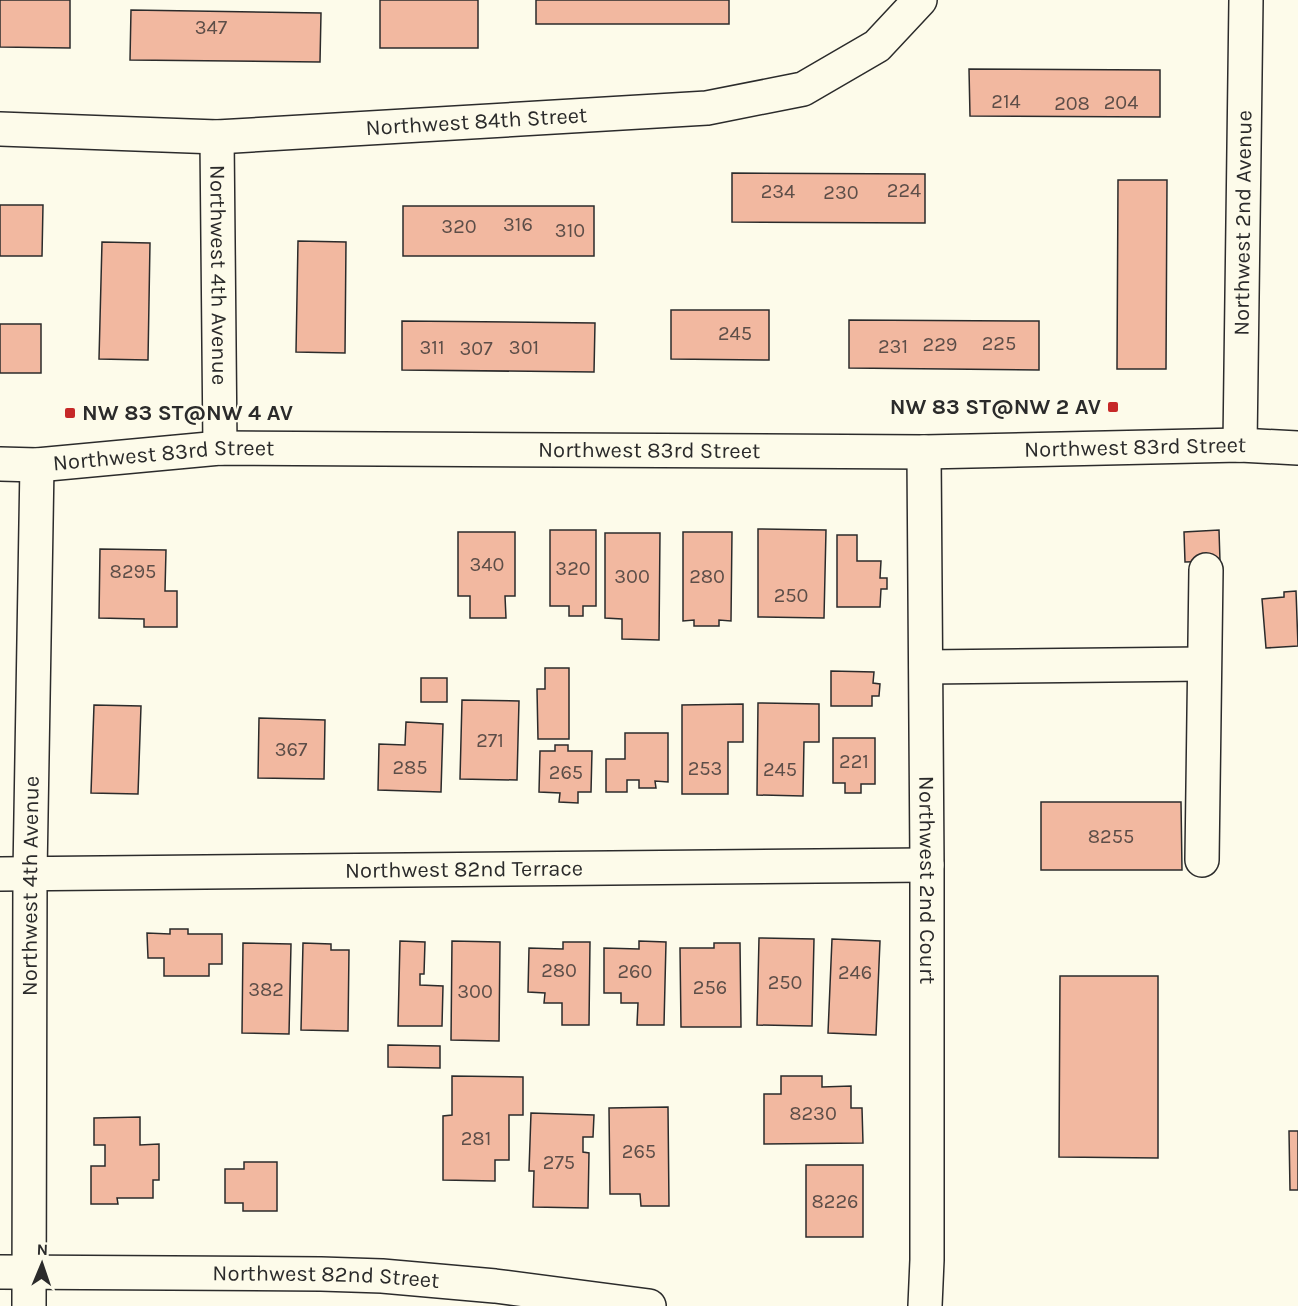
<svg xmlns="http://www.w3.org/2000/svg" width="1298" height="1306" font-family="Karla,sans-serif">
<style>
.building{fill:#f2b8a0;stroke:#2b2b2b;stroke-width:1.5}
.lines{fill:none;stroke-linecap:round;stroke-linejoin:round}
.minor-casing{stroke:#2b2b2b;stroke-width:36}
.major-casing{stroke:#2b2b2b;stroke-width:36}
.minor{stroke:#fdfbea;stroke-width:33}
.major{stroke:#fdfbea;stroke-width:33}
.poi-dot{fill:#c62828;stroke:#fdfbea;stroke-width:2}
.labels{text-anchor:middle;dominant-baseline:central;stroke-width:4.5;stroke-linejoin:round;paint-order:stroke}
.number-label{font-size:20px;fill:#5d4e48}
.street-label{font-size:22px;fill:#2b2b2b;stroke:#fdfbea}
.poi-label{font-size:22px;font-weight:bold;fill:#2b2b2b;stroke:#fdfbea;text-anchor:end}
</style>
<rect width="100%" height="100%" fill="#fdfbea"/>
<g class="building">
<path d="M0 0H70V48L0 47Z"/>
<rect x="380" y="0" width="98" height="48"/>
<rect x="536" y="0" width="193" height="24"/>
<path d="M131 10 321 13 320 62 130 60Z"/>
<path d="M969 69 1160 70V117L970 116Z"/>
<path d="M732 173 925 174V223L732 222Z"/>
<path d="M1118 180H1167L1166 369H1117Z"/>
<path d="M0 205H43L42 256H0Z"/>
<rect x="403" y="206" width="191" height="50"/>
<path d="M298 241 346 242 345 353 296 352Z"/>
<path d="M102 242 150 243 148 360 99 359Z"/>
<path d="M671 310H769V360L671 359Z"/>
<path d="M849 320 1039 321V370L849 368Z"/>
<path d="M402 321 595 323 594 372 402 370Z"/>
<rect x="0" y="324" width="41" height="49"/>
<path d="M758 529 826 530 824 618 758 617Z"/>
<path d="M550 530H596V606H583V616H569V606H550Z"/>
<path d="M1219 530 1220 561 1185 562 1184 532Z"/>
<path d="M458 532H515V596H505L506 618H470V596H458Z"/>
<path d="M683 532H732L731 621 719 620V626H694V620L683 621Z"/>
<path d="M605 533H660L659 640 622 639V619L605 618Z"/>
<path d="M837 535H857V561H881L880 578H887V589H881L880 607H837Z"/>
<path d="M100 549 166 550 165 591H177V627H144V619L99 618Z"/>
<path d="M1296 591 1298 646 1266 648 1262 599 1284 597V592Z"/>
<path d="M545 668H569V739H538L537 689H545Z"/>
<path d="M831 671 874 672 873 683 880 684 879 696H872V706H831Z"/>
<rect x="421" y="678" width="26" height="24"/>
<path d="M462 700 519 701 517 780 460 779Z"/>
<path d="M758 703 819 704V742H804L803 796 757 795Z"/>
<path d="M743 704V742H728V794H682V705Z"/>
<path d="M94 705 141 706 138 794 91 793Z"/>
<path d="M259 718 325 720 324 779 258 778Z"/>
<path d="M406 722 443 724 441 792 378 790 379 744 405 745Z"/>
<path d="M625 733H668V782L655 781 656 788H639V780H627V792H606V759H625Z"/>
<path d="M833 738H875V784H861V793H845V783H833Z"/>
<path d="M555 745H568V751H592L591 792H578V803L559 802 560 793 539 792 540 751H555Z"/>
<path d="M1041 802H1181L1182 870H1041Z"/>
<path d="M170 929H188V934H222V964H209V976H164V958H148L147 933 170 934Z"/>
<path d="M759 938 814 939 812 1026 757 1025Z"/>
<path d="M832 939 880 941 876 1035 828 1033Z"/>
<path d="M400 941 425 942 424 974H420V985L443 986 442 1026H398Z"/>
<path d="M452 941 500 942 499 1041 451 1040Z"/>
<path d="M639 941 666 942 664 1025H637L638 1003H621V993H604V948L639 949Z"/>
<path d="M563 942H590L589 1025H562V1003H544L545 993 528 992 529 948 563 949Z"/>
<path d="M243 943 291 944 289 1034 242 1033Z"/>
<path d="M303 943 331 944V950H349L348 1031 301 1030Z"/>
<path d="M714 943H740L741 1027H681L680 948H714Z"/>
<path d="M1060 976H1158V1158L1059 1157Z"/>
<path d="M388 1045 440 1046V1068L388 1067Z"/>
<path d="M452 1076 523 1077V1115H509V1160H495V1181L443 1180V1116L452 1115Z"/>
<path d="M781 1076H822V1087L851 1086V1108H862L863 1143 764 1144V1094H781Z"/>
<path d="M668 1107 669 1206H641L640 1194H610L609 1108Z"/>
<path d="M531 1113 594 1115 593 1137H583V1152L589 1153 588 1208 533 1207 534 1171H529Z"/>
<path d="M140 1117V1145L159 1144V1180H153V1198H117L118 1204H91V1166H105V1145H94V1118Z"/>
<path d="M1289 1131H1298V1190H1290Z"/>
<path d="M244 1162H277V1211H243V1203H225V1169H244Z"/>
<rect x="806" y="1165" width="57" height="72"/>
</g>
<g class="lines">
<defs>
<g id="minor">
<path id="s1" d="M0 129 217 137 707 108 803 89 877 46 920 0"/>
<path id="s2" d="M217 137 220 448"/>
<path id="s3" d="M1240 445 1246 0"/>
<path id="s4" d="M924 452 927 865V1260L925 1306"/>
<path id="s5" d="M0 464 37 465 220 448 924 452 1240 445 1298 448"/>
<path d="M926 667 1204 664"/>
<path d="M1202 860 1206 570"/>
<path id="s6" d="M0 874 927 865"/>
<path id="s7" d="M29 1306 30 873 37 465"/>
</g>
<g id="major">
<path id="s8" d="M0 1272 321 1274 382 1276 495 1286 649 1306"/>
</g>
</defs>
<use href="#minor" class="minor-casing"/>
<use href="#major" class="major-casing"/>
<use href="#minor" class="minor"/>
<use href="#major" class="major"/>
</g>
<g class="poi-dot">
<rect x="1107" y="401" width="12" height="12" rx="3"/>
<rect x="64" y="407" width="12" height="12" rx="3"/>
</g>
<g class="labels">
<g class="number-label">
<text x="211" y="27">347</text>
<text x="1006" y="101">214</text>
<text x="1121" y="102">204</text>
<text x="1072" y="103">208</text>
<text x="904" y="190">224</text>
<text x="778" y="191">234</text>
<text x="841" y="192">230</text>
<text x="518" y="224">316</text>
<text x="459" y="226">320</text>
<text x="570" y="230">310</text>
<text x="735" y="333">245</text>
<text x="999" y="343">225</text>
<text x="940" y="344">229</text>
<text x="893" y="346">231</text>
<text x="432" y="347">311</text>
<text x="524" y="347">301</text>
<text x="476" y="348">307</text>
<text x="487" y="564">340</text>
<text x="573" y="568">320</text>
<text x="133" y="571">8295</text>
<text x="632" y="576">300</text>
<text x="707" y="576">280</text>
<text x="791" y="595">250</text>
<text x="490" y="740">271</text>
<text x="291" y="749">367</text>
<text x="854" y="761">221</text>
<text x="410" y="767">285</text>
<text x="705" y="768">253</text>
<text x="780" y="769">245</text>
<text x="566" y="772">265</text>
<text x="1111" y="836">8255</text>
<text x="559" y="970">280</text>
<text x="635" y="971">260</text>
<text x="855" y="972">246</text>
<text x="785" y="982">250</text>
<text x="710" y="987">256</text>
<text x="266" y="989">382</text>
<text x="475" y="991">300</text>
<text x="813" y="1113">8230</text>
<text x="476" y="1138">281</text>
<text x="639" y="1151">265</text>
<text x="559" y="1162">275</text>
<text x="835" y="1201">8226</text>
</g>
<g class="street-label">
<text stroke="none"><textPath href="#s1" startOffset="477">Northwest 84th Street</textPath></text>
<text stroke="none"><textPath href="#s3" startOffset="222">Northwest 2nd Avenue</textPath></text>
<text stroke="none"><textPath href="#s2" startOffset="138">Northwest 4th Avenue</textPath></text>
<text stroke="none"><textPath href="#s5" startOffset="1136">Northwest 83rd Street</textPath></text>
<text stroke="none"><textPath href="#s5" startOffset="650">Northwest 83rd Street</textPath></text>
<text stroke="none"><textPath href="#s5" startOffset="164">Northwest 83rd Street</textPath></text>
<text stroke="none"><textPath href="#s6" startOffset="464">Northwest 82nd Terrace</textPath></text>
<text stroke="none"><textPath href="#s4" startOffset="428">Northwest 2nd Court</textPath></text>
<text stroke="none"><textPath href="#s7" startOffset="420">Northwest 4th Avenue</textPath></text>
<text stroke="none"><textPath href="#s8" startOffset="326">Northwest 82nd Street</textPath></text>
</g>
<g class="poi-label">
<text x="1101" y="407">NW 83 ST@NW 2 AV</text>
<text x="82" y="413" text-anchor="start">NW 83 ST@NW 4 AV</text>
</g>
</g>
<g transform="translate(42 1264) rotate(2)" stroke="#fdfbea" stroke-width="4.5" paint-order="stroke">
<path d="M0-4.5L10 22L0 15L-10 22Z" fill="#2b2b2b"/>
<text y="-9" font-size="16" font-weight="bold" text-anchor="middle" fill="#2b2b2b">N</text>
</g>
</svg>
